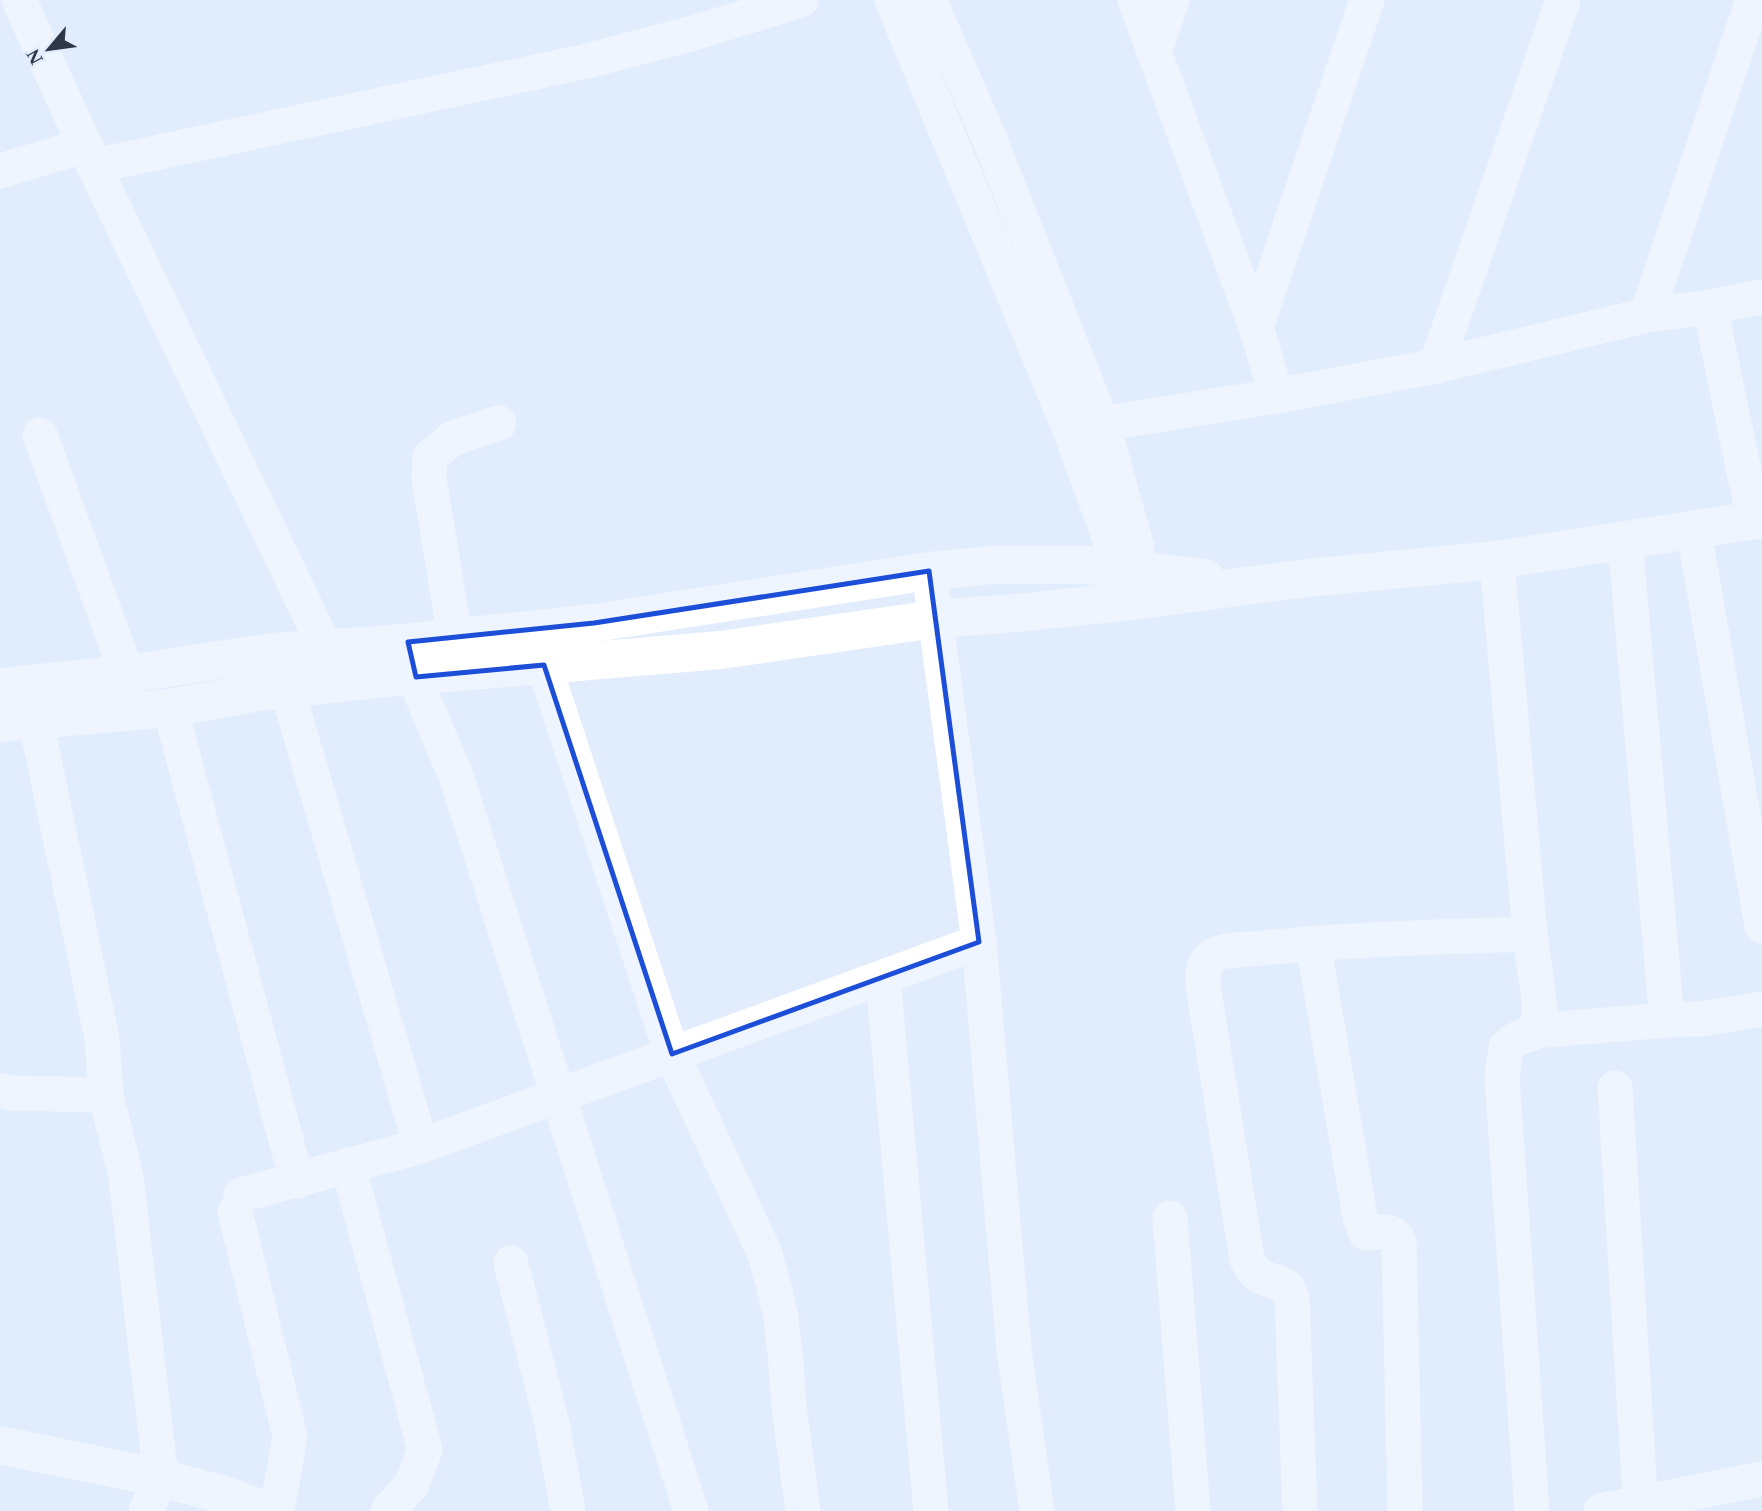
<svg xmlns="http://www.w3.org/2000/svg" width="1762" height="1511" font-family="Georgia,serif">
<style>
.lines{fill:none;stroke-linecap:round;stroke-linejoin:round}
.street{stroke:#fff;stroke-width:35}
.secondary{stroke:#fff;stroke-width:38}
.marked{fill:none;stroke:#1d4ed8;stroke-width:5;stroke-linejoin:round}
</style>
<rect width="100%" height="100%" fill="#e1ecfd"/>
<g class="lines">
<g class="street">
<path d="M19 0 94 166 326 649 334 675"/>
<path d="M892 0 1070 430 1130 594"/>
<path d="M929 0 988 135 1102 423 1137 548"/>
<path d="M1135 0 1256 327 1277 396 1436 366 1647 315 1710 307"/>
<path d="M1155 50 1172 0"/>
<path d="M94 166 587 61 690 34 801 0"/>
<path d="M0 171 86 145"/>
<path d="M1647 315 1753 0"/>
<path d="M1256 327 1367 0"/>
<path d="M1436 366 1563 0"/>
<path d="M1081 427 1277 396"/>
<path d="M40 435 127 674"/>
<path d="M1754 520 1710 307 1762 297"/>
<path d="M1694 531 1762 926"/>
<path d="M1625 540 1667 1020 1700 1019 1762 1009"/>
<path d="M929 571 979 942 1014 1350 1037 1511"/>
<path d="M455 637 429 479 430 457 453 438 499 423"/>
<path d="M410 650 422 696 456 776 691 1511"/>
<path d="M544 665 672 1054 765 1254 775 1291 781 1319 786 1363 789 1407 803 1511"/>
<path d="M287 689 421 1146"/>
<path d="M30 693 102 1038 106 1095 126 1177 161 1478 146 1511"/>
<path d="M170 708 297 1181"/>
<path d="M1530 934 1540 1008 1538 1024 1532 1033 1515 1040 1506 1047 1502 1077 1532 1511"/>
<path d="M1313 943 1360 1217 1366 1233C1380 1234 1392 1226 1399 1242L1405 1511"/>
<path d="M883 978 931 1511"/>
<path d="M1534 1031 1667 1020"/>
<path d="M1615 1088 1641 1511"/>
<path d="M0 1091 10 1093 106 1095"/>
<path d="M348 1165 425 1450 412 1484 388 1511"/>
<path d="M241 1195 421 1146 979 942"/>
<path d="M235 1212 290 1436 277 1511"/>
<path d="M1170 1218 1193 1511"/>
<path d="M511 1263 552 1424 568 1511"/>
<path d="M1300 1511 1292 1298 1287 1287C1267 1276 1258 1283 1247 1259L1204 992C1203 981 1201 964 1211 957 1221 949 1251 949 1264 948 1352 939 1441 937 1530 934L1497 560"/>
<path d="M1601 1511 1762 1479"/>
</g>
<g class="secondary">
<path d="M0 687 127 674 272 652 393 644 594 623 929 571 992 565H1087L1205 578"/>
<path d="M0 723 170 708 265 691 375 679 721 650 935 619 1016 613 1132 601 1307 578 1497 560 1762 519"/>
<path d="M0 1445 161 1478 221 1494 267 1511"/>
</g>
</g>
<path d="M0 0H1762V1511H0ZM929 571 979 942 672 1054 544 665 416 677 408 642 594 623Z" fill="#e1ecfd" fill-opacity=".55" fill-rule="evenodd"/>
<path class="marked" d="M929 571 979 942 672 1054 544 665 416 677 408 642 594 623Z"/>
<g transform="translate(49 49) rotate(241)" stroke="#e1ecfd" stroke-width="5" paint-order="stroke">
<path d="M0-5L12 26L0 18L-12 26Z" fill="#2d3747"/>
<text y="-10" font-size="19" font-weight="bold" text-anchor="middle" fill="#2d3747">N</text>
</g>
</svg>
